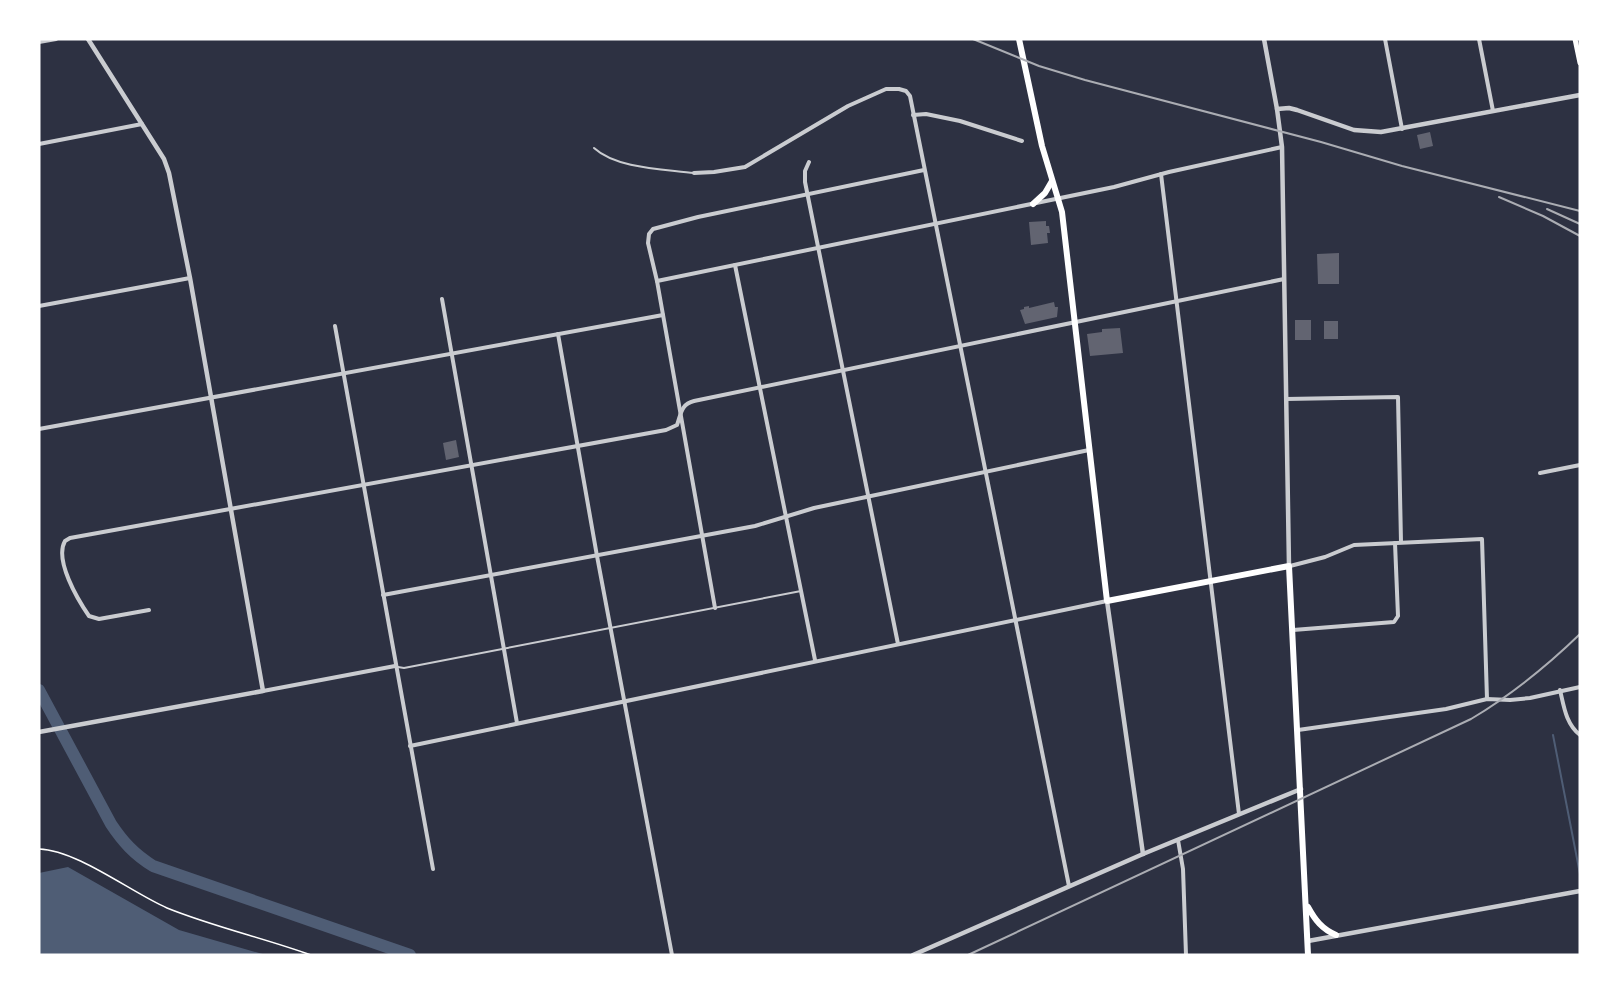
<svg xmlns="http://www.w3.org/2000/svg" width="1619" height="994" font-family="'Playfair Display',serif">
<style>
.water{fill:#4f5d75}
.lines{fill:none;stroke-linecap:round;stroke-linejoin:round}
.stream{stroke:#4f5d75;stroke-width:2}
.river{stroke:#4f5d75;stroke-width:12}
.building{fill:#626471}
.path{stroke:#fff;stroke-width:1.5}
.service{stroke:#caccd0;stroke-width:2}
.minor{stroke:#caccd0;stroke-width:4}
.tertiary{stroke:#caccd0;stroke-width:4.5}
.secondary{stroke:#fff;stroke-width:5}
.primary{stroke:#fff;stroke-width:6}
.rail{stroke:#abadb3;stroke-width:2}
</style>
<rect width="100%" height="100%" fill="#2d3142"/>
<path class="water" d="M68 867 179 930 266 955H39V873Z"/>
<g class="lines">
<path class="stream" d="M1553 735 1580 874"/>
<path class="river" d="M39 690 111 824C123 842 134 854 153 866L410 955"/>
</g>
<g class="building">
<path d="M1430 132 1433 146 1420 149 1417 135Z"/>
<path d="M1046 221V226H1049L1050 233H1047L1048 243 1031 245 1029 222Z"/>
<path d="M1339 253V284H1318L1317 254Z"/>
<path d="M1054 302 1055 307H1058L1057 317 1025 324 1020 310 1024 309V307L1029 306V308Z"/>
<rect x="1295" y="320" width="16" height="20"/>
<rect x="1324" y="321" width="14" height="18"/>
<path d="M1120 328 1123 353 1090 356 1087 334 1102 332V329Z"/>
<path d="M456 440 459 457 446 460 443 443Z"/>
</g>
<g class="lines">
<path class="path" d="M39 849C77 850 132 893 167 908 214 927 264 938 311 955"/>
<g class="service">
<path d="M594 148C617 169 665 169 694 173"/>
<path d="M398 667 404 668 801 591"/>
</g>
<g class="minor">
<path d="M1385 39 1402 129"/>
<path d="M1479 39 1493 111"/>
<path d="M39 42 56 39"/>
<path d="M913 115 926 114 960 121 1022 141"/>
<path d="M39 144 142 124"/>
<path d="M809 162 805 171V182L898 644"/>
<path d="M694 173 714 172 745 167 848 106 886 89H899L906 91 910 96 1069 886"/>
<path d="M1161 174 1239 814"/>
<path d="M735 265 815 660"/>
<path d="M657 281 1114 187 1169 172 1282 147"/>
<path d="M442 299 517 723"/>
<path d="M39 306 190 278"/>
<path d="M335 326 433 869"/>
<path d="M558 334 597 556 672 955"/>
<path d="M1286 399 1398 397 1401 542"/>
<path d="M39 429 663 315"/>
<path d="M1540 473 1580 465"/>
<path d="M1290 566 1325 557 1354 545 1482 539 1487 699"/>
<path d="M383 595 755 526 814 508 1089 450"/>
<path d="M715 608 657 281 648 243 649 234 653 229 698 217 924 170"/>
<path d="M149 610 99 619 89 616C78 600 54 560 65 541L70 538 666 430 677 425C681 414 681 404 694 401L1284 279"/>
<path d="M1293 630 1394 622 1398 616 1395 543"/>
<path d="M1560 690C1564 707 1566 724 1580 735"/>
<path d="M263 691 395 666"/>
<path d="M1298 730 1446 709 1487 699 1510 700 1530 698 1580 687"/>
<path d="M410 746 1107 601"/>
<path d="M1178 840 1183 869 1186 955"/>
</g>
<g class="tertiary">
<path d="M1264 39 1277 109 1282 147 1289 566"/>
<path d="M1277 109 1289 108 1297 110 1354 130 1381 132 1580 95"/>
<path d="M1107 601 1143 854"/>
<path d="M39 732 263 691 190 278 169 173 164 159 88 39"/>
<path d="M1308 941 1580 891"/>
<path d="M913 955 1143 854 1301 789"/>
</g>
<path class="secondary" d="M1575 39 1580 63"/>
<g class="primary">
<path d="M1019 39 1042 146 1062 212 1107 601 1289 566 1308 955"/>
<path d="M1033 204 1045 193 1052 181"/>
<path d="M1308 907C1315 920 1322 929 1336 935"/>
</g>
<g class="rail">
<path d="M973 39 1039 66 1085 80 1321 142 1402 166 1580 211"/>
<path d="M1499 197 1543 216 1580 236"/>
<path d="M1547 209 1580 224"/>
<path d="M968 955 1471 719C1511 695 1547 666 1580 634"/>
</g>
</g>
<rect width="1619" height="994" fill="none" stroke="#ffffff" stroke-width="81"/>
</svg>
